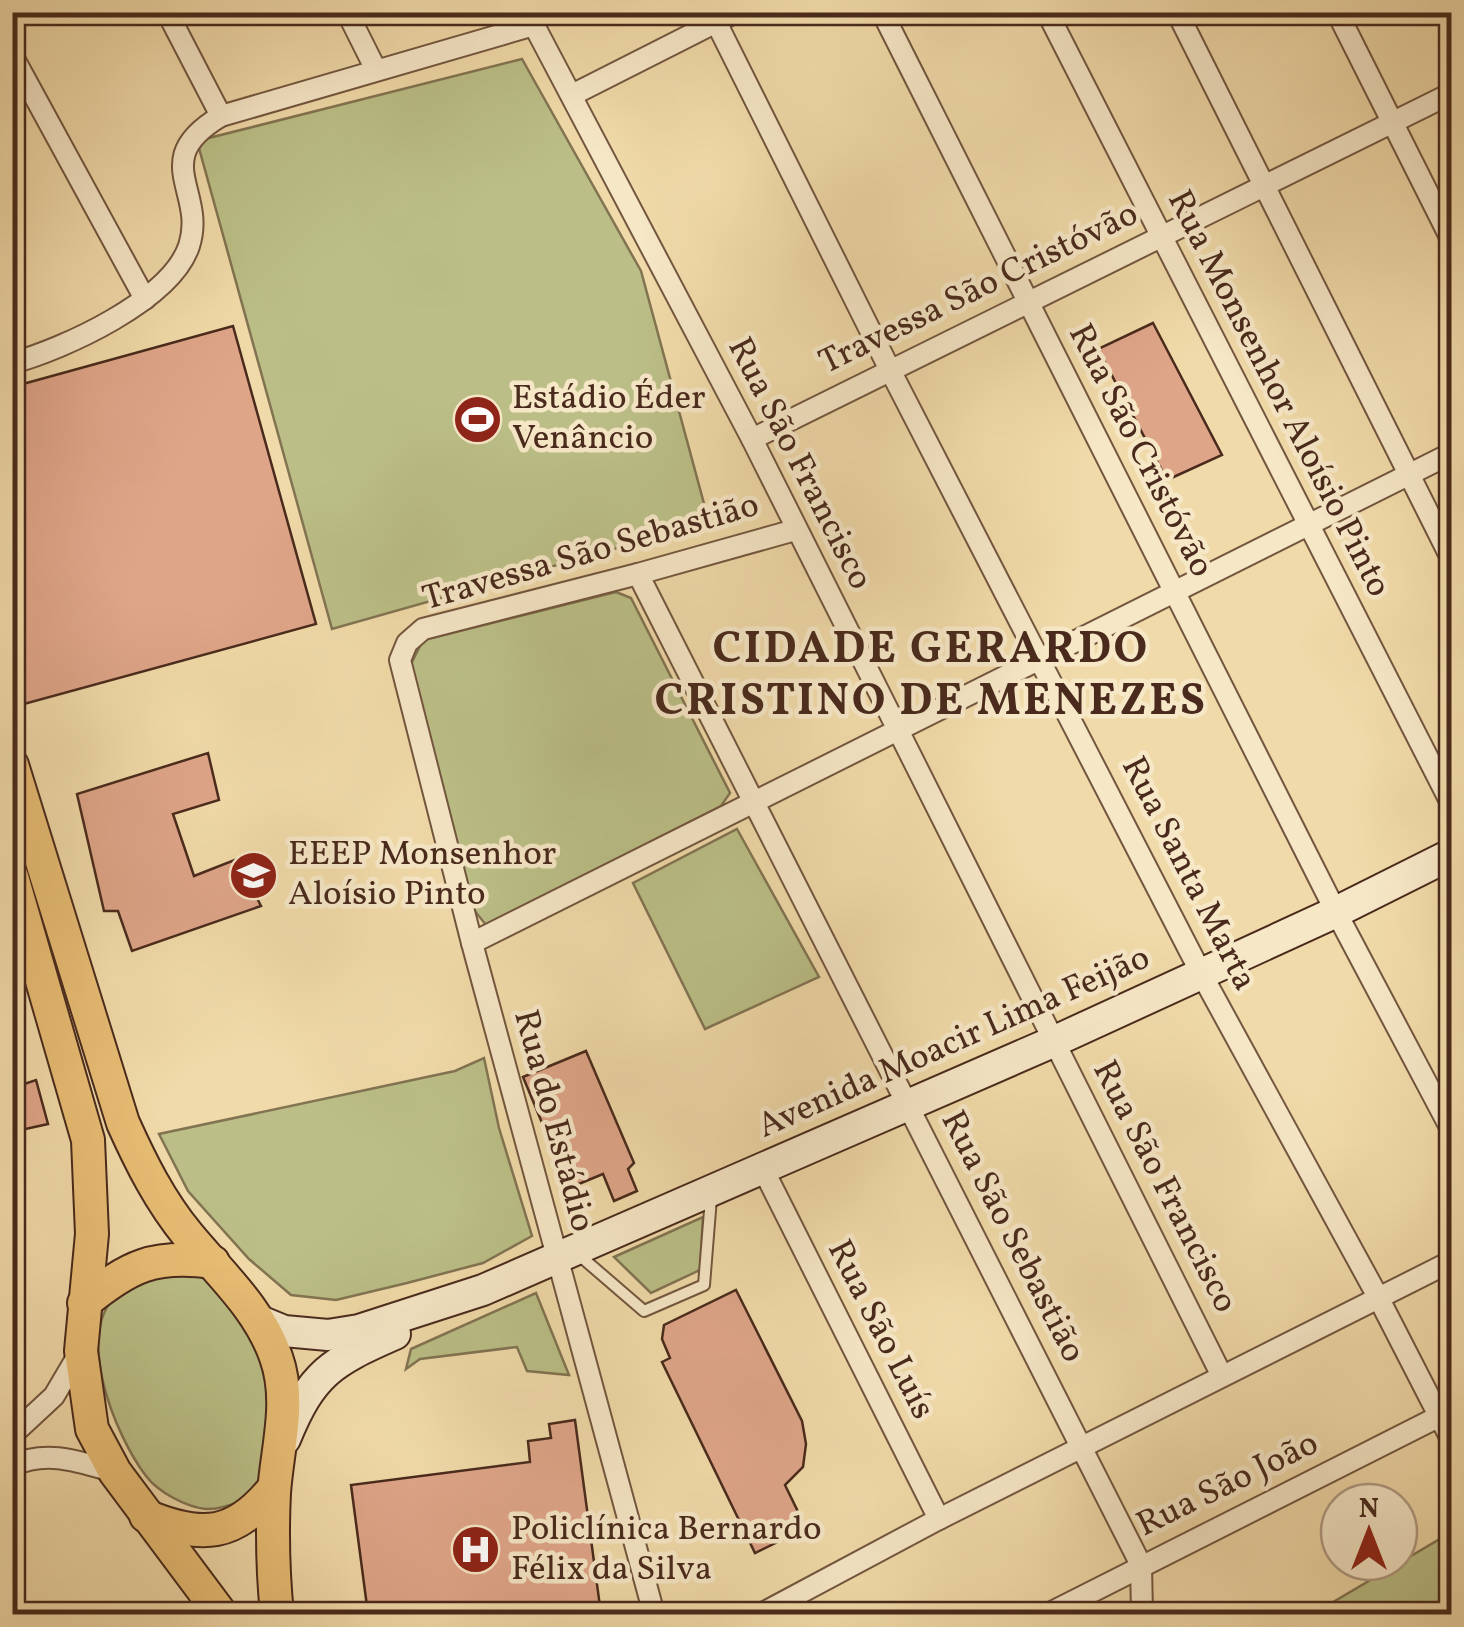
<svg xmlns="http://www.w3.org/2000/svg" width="1464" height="1627" font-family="Vollkorn,serif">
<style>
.green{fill:#bbbf87;stroke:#827452;stroke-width:2.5}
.building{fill:#dfa589;stroke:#492a1c;stroke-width:2.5}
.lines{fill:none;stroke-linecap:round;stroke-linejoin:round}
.service-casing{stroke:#73563f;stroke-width:14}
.minor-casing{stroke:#73563f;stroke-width:24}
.secondary-casing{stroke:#492a1c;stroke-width:34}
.primary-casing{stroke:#492a1c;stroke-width:36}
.service{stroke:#f6e7c7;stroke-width:10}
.minor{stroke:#f6e7c7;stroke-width:20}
.secondary{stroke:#f6e7c7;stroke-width:30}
.primary{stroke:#e8bd74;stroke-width:32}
.labels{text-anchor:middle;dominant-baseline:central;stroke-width:9;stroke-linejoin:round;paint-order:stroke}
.street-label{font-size:35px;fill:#492a1c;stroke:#f6e7c7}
.poi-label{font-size:35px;fill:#492a1c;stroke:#f6e7c7;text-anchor:start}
.district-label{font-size:45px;font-weight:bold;letter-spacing:2.5px;fill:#492a1c;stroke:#f6e7c7}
</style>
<rect width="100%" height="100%" fill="#f1daa9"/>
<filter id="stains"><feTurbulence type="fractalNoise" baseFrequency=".002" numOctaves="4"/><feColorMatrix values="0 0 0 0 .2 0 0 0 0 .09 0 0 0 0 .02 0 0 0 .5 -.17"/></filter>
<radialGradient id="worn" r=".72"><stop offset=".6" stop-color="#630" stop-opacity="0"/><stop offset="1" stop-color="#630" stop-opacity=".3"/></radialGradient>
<g class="green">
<path d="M522 59 641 271 709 522 332 629 197 141Z"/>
<path d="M616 592 631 598 730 793 721 806 486 925 474 910 409 668 423 640Z"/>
<path d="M737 829 819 977 705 1029 633 883Z"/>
<path d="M484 1058 499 1128 532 1236 483 1263 407 1283 336 1300 291 1295 249 1259 188 1191 159 1134 455 1071Z"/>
<path d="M703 1217 700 1270 651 1293 614 1257Z"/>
<path d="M193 1273 218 1285 255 1331 271 1406 262 1474 251 1497C237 1502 221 1510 206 1509 186 1507 158 1492 146 1476 116 1437 71 1330 120 1292 140 1276 168 1276 193 1273Z"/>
<path d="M536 1293 569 1375 527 1371 517 1347 420 1359 406 1369 411 1349Z"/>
<path d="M1450 1533 1451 1614H1313Z"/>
</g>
<g class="building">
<path d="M1153 323 1222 455 1167 480 1098 349Z"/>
<path d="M233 326 316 624 24 704 12 662V387Z"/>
<path d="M208 753 219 800 173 814 194 876 237 859 261 906 132 951 118 911H104L77 794Z"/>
<path d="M586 1051 634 1163 628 1169 637 1191 614 1201 603 1174 569 1188 523 1077Z"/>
<path d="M36 1080 48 1124 12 1132V1088Z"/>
<path d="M736 1290 802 1421 806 1444 803 1467 785 1485 806 1528 755 1553 662 1362 670 1358 662 1339 664 1325Z"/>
<path d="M575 1420 601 1614H368L351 1485 530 1462 528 1441 551 1438 549 1424Z"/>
</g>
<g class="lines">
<defs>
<path id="service" d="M579 1255 644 1311 704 1285 711 1198"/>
<g id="minor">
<path d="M167 12 221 116"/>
<path d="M347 12 376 70"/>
<path d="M527 12 752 439 1222 1376"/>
<path d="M711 12 890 370 1202 975 1378 1297 1452 1441"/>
<path d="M882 12 1336 912 1452 1131"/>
<path d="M1047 12 1452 805"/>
<path d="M1177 12 1452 560"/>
<path d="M1337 12 1452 241"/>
<path d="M12 55 145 299"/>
<path d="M572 95 736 12"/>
<path d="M12 363C64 349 171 300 189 246 207 191 147 160 221 116L534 25"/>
<path d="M752 439 1452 93"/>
<path d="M638 574 1141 1565 1142 1614"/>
<path d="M472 943 1452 453"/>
<path d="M763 1169 939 1519"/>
<path d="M12 1435 54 1396 80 1352"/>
<path d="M12 1466C47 1449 80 1462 115 1472"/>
<path d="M654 1614 472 943 400 660 407 643 423 629 638 574 795 530"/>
<path d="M761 1614 939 1519 1452 1261"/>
<path d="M1048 1614 1438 1417"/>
</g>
<g id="secondary">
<path d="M262 1322 284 1331 328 1335 359 1330 483 1290 1055 1041 1336 912 1452 854"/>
<path d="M285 1439C312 1373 331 1362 395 1334"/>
</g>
<g id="primary">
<path d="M12 765 123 1123C141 1163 160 1201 188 1235 220 1274 259 1308 276 1357 292 1402 277 1448 274 1493 272 1533 273 1574 277 1614"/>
<path d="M12 877 88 1140 92 1234 81 1351 92 1429 115 1472 221 1614"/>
<path d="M84 1303C129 1266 154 1254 213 1262"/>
<path d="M146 1516C202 1539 235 1537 274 1488"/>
</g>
</defs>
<use href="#service" class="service-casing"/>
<use href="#minor" class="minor-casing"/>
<use href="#secondary" class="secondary-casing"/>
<use href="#primary" class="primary-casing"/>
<use href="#service" class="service"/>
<use href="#minor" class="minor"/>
<use href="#secondary" class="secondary"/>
<use href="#primary" class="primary"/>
</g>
<defs>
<symbol id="stadium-disc" viewBox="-11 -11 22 22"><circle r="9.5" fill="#8f2418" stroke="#f6e7c7"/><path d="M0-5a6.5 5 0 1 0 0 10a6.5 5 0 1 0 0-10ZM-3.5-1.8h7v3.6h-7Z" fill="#fff"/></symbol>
<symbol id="school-disc" viewBox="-11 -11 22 22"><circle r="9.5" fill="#8f2418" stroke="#f6e7c7"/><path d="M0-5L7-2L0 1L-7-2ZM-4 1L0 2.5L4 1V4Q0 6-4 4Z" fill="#fff"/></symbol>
<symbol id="hospital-disc" viewBox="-11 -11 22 22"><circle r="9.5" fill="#8f2418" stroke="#f6e7c7"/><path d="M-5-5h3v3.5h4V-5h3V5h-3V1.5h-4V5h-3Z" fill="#fff"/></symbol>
</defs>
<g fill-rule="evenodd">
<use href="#stadium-disc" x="450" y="392" width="55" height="55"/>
<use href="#school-disc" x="226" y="848" width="55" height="55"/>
<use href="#hospital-disc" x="448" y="1522" width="55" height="55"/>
</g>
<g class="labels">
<g class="street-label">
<text transform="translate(979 289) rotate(-26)">Travessa São Cristóvão</text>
<text transform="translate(1278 394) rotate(63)">Rua Monsenhor Aloísio Pinto</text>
<text transform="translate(1140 451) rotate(63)">Rua São Cristóvão</text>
<text transform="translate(799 464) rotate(63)">Rua São Francisco</text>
<text transform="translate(591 553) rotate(-16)">Travessa São Sebastião</text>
<text transform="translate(1188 874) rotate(63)">Rua Santa Marta</text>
<text transform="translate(954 1043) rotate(-24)">Avenida Moacir Lima Feijão</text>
<text transform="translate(553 1121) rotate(75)">Rua do Estádio</text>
<text transform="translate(1164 1187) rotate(63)">Rua São Francisco</text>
<text transform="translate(1012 1237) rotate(63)">Rua São Sebastião</text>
<text transform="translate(880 1330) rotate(63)">Rua São Luís</text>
<text transform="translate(1228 1485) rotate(-26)">Rua São João</text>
</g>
<g class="poi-label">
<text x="512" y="399">Estádio Éder<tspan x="512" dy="40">Venâncio</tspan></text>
<text x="288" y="855">EEEP Monsenhor<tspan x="288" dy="40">Aloísio Pinto</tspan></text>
<text x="511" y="1530">Policlínica Bernardo<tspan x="511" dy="40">Félix da Silva</tspan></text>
</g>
<g class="district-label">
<text x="931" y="650">CIDADE GERARDO<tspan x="931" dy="52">CRISTINO DE MENEZES</tspan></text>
</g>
</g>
<rect width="1464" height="1627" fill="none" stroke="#f1daa9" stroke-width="50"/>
<rect x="15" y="15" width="1434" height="1597" fill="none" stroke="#492a1c" stroke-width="5"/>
<rect x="25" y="25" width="1414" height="1577" fill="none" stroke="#492a1c" stroke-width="2.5"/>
<g transform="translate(1369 1532)"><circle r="48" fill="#f6e7c7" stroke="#b19b83" stroke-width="2.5"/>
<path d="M0-8L18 38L0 25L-18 38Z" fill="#8f2418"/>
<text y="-15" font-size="28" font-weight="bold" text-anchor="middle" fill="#492a1c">N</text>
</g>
<rect width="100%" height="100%" filter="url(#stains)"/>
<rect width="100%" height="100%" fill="url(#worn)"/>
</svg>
